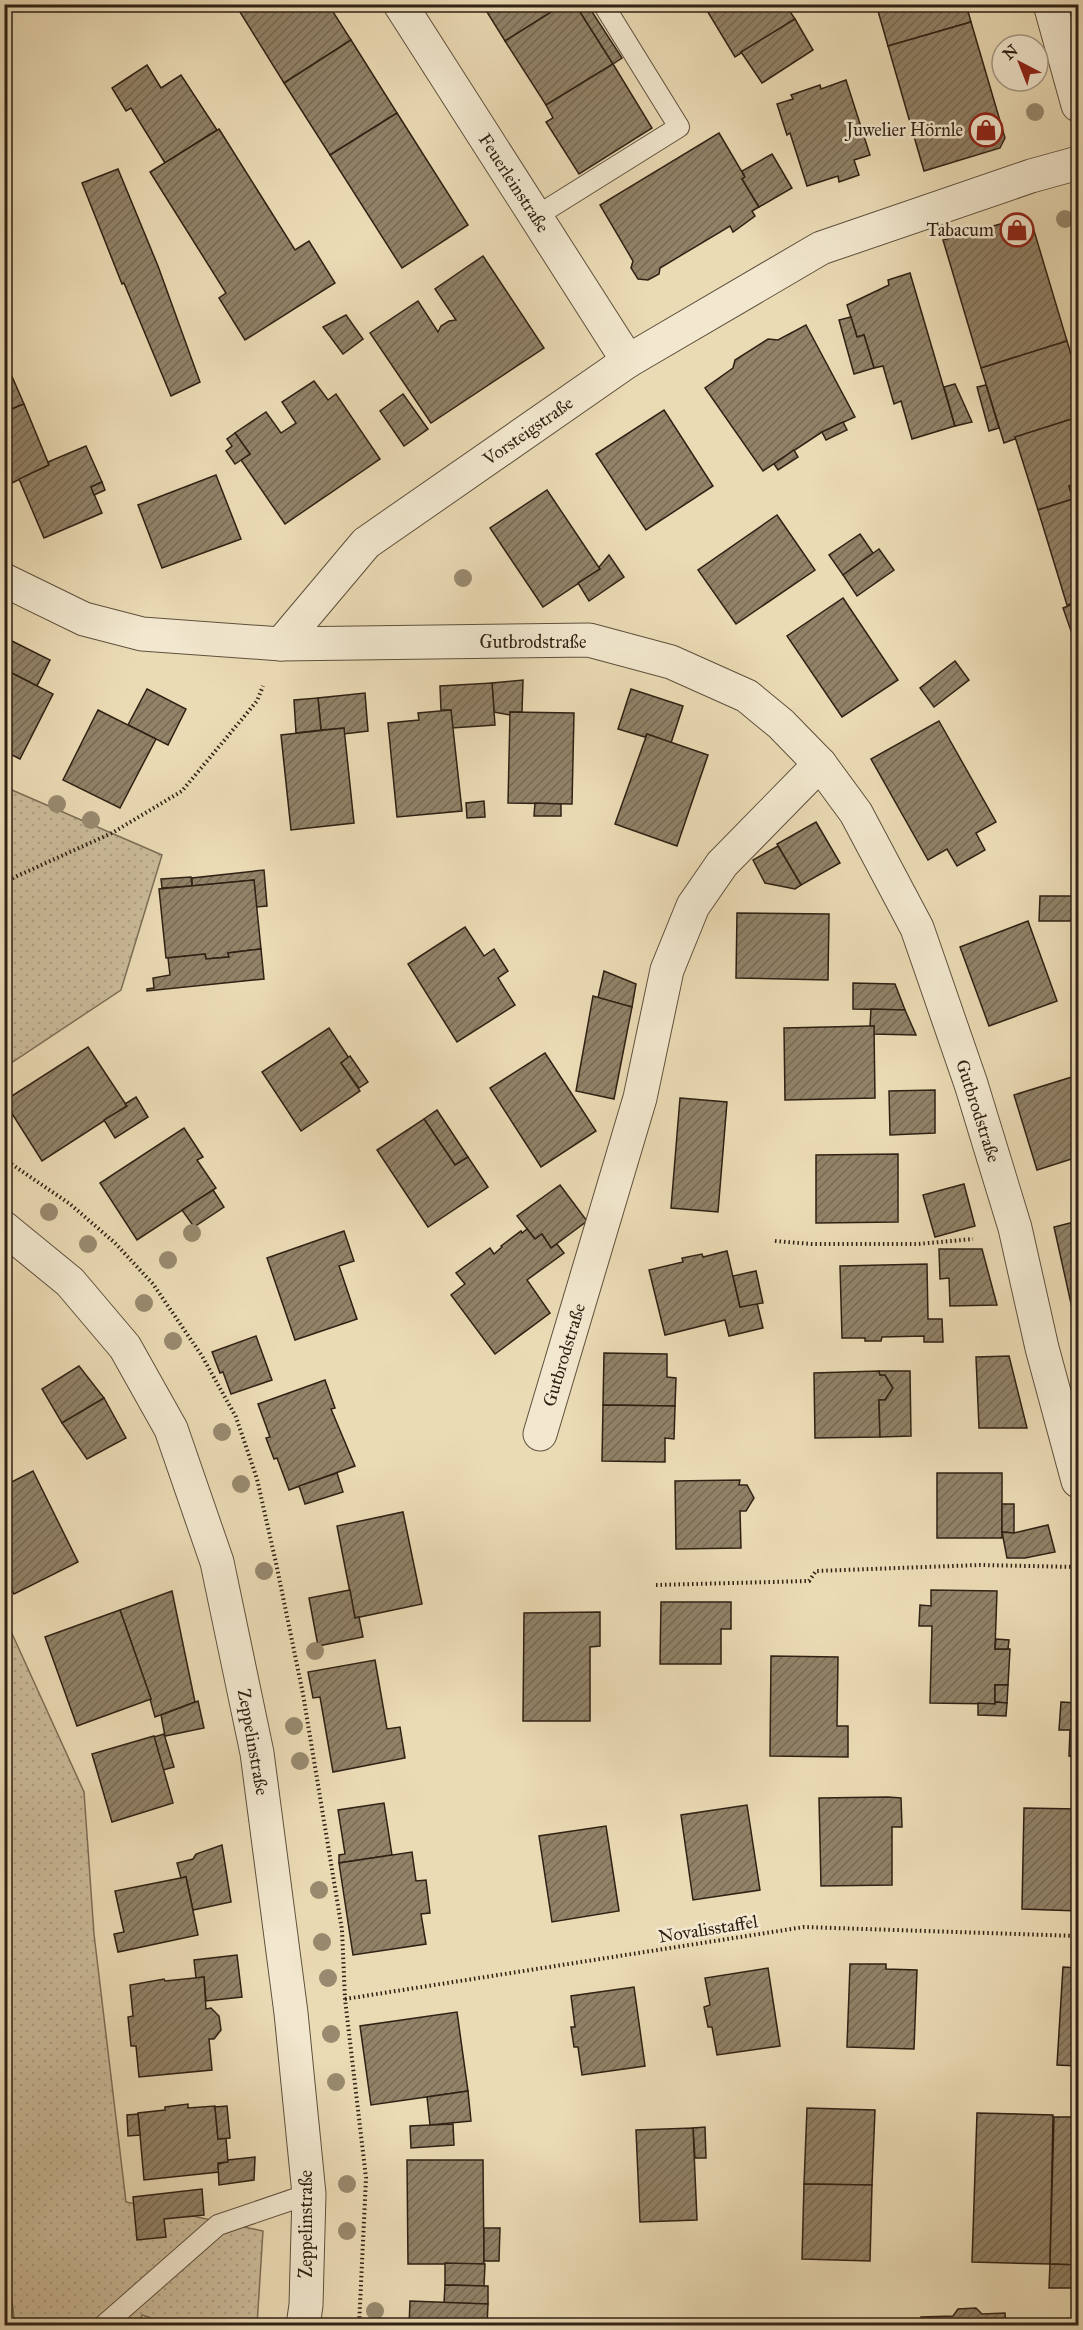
<svg xmlns="http://www.w3.org/2000/svg" width="1083" height="2330" font-family="'IM FELL Great Primer',serif">
<style>
.grass{fill:url(#grass-dots);stroke:#7d6e57;stroke-width:1.5}
.building{fill:url(#building-hatch);stroke:#2f2114;stroke-width:1.5}
.lines{fill:none;stroke-linecap:round;stroke-linejoin:round}
.service-casing{stroke:#5e503c;stroke-width:22}
.minor-casing{stroke:#5e503c;stroke-width:35}
.tertiary-casing{stroke:#5e503c;stroke-width:35}
.path{stroke:#2f2114;stroke-width:4;stroke-dasharray:1.5 3;stroke-linecap:butt}
.service{stroke:#f2e8cf;stroke-width:20}
.minor{stroke:#f2e8cf;stroke-width:33}
.tertiary{stroke:#f2e8cf;stroke-width:33}
.tree{fill:#998a6f}
.labels{text-anchor:middle;dominant-baseline:central;stroke-width:5;stroke-linejoin:round;paint-order:stroke}
.poi-label{font-size:18px;fill:#2f2114;stroke:#f2e8cf;text-anchor:end}
.street-label{font-size:18px;fill:#2f2114;stroke:#f2e8cf}
</style>
<defs>
<pattern id="grass-dots" width="8" height="8" patternUnits="userSpaceOnUse" patternTransform="scale(1.5)"><rect width="8" height="8" fill="#cbbb9a"/><path d="M2 2h.1M6 6h.1" fill="none" stroke="#afa084" stroke-width="1.8" stroke-linecap="round"/></pattern>
<pattern id="building-hatch" width="6" height="6" patternUnits="userSpaceOnUse" patternTransform="scale(1.5)"><rect width="6" height="6" fill="#918268"/><path d="M-1 1l2-2M0 6l6-6M5 7l2-2" fill="none" stroke="#776a54"/></pattern>
</defs>
<rect width="100%" height="100%" fill="#ebdbb5"/>
<filter id="stains"><feTurbulence type="fractalNoise" baseFrequency=".00333" numOctaves="4"/><feColorMatrix values="0 0 0 0 .2 0 0 0 0 .09 0 0 0 0 .02 0 0 0 .5 -.17"/></filter>
<radialGradient id="worn" r=".72"><stop offset=".6" stop-color="#630" stop-opacity="0"/><stop offset="1" stop-color="#630" stop-opacity=".3"/></radialGradient>
<g class="grass">
<path d="M5 787 162 855 121 990 5 1067Z"/>
<path d="M4 1616 84 1792 94 1934 126 2202 263 2231 257 2325H172L142 2315 138 2325H15L4 2241Z"/>
</g>
<g class="building">
<path d="M235 4H328L351 40 284 83Z"/>
<path d="M482 4H564L505 41Z"/>
<path d="M564 4H575L613 64 546 105 505 41Z"/>
<path d="M575 4H587L622 58 613 64Z"/>
<path d="M703 4H785L795 19 735 57Z"/>
<path d="M876 4H966L971 22 888 46Z"/>
<path d="M795 19 813 50 762 83 741 52Z"/>
<path d="M971 22 1005 138 1000 148 924 171 888 46Z"/>
<path d="M351 40 397 113 330 155 284 83Z"/>
<path d="M613 64 652 128 579 174 546 122 553 118 546 105Z"/>
<path d="M147 65 161 88 181 75 217 130 165 163 131 108 126 111 112 88Z"/>
<path d="M846 80 870 155 854 160 859 175 839 182 838 176 807 186 790 133 787 135 777 104 793 99 791 95 820 85 821 89Z"/>
<path d="M397 113 468 225 402 268 330 155Z"/>
<path d="M219 129 295 250 309 241 335 283 245 340 219 298 226 293 150 172Z"/>
<path d="M719 133 745 177 742 179 759 207 752 211 755 216 733 232 730 226 660 268 659 274 648 280 638 279 631 268 633 261 600 205Z"/>
<path d="M772 154 792 188 759 207 742 179 745 177 742 171Z"/>
<path d="M118 169 158 266 200 382 171 396 124 283 122 284 82 183Z"/>
<path d="M1022 218 1032 224 1067 341 981 368 943 240Z"/>
<path d="M483 256 544 348 431 423 370 333 418 301 438 332 441 326 449 321 456 320 435 289Z"/>
<path d="M910 273 955 426 912 439 901 401 894 404 883 366 874 368 864 335 857 337 847 305 889 285 888 280Z"/>
<path d="M346 315 363 339 343 354 323 327Z"/>
<path d="M851 317 857 337 864 335 874 368 854 374 839 320Z"/>
<path d="M806 325 855 417 822 432 763 471 705 388 733 368 735 360 768 339 778 340Z"/>
<path d="M1067 341 1078 377V417L1015 437V439L1004 443 981 368Z"/>
<path d="M4 358 24 404 4 412Z"/>
<path d="M314 381 328 400 336 394 380 459 285 524 241 460 250 454 235 433 266 412 281 433 296 423 282 402Z"/>
<path d="M955 384 972 422 955 426 944 387Z"/>
<path d="M986 385 999 428 989 431 977 387Z"/>
<path d="M403 394 428 429 404 446 380 411Z"/>
<path d="M24 404 49 465 4 487V412Z"/>
<path d="M664 410 713 486 646 530 596 454Z"/>
<path d="M1078 417V483L1069 486 1073 499 1038 510 1015 437Z"/>
<path d="M843 422 847 430 826 440 822 432Z"/>
<path d="M235 433 250 454 235 464 226 451 232 446 227 439Z"/>
<path d="M86 446 102 482 91 487 102 513 44 538 19 479 49 465 48 462Z"/>
<path d="M794 450 798 457 778 470 774 464Z"/>
<path d="M216 475 241 539 162 568 138 505Z"/>
<path d="M102 482 105 490 94 495 91 487Z"/>
<path d="M1078 483V602L1067 605 1038 510 1073 499 1069 486Z"/>
<path d="M547 490 600 569 543 607 490 528Z"/>
<path d="M777 515 815 570 736 624 698 570Z"/>
<path d="M860 534 873 553 843 575 829 555Z"/>
<path d="M879 549 894 570 857 596 843 575Z"/>
<path d="M609 555 624 577 589 601 578 583 600 569 599 567Z"/>
<path d="M843 598 898 680 842 717 787 636Z"/>
<path d="M1078 602V651L1063 608Z"/>
<path d="M8 639 50 660 37 686 4 669V645Z"/>
<path d="M955 661 969 680 934 707 920 688Z"/>
<path d="M4 669 53 694 20 759 4 751Z"/>
<path d="M523 680 522 712H510V715L494 712 492 683Z"/>
<path d="M492 683 495 725 452 728 451 710H441L440 686Z"/>
<path d="M147 689 186 709 168 745 128 725Z"/>
<path d="M631 689 683 706 671 743 647 734 645 737 618 729Z"/>
<path d="M365 693 368 731 344 734V728L321 730 318 698Z"/>
<path d="M318 698 321 730 296 733 294 700Z"/>
<path d="M98 710 156 739 120 808 63 780Z"/>
<path d="M451 710 462 811 397 817 388 723 419 720 418 713Z"/>
<path d="M510 712 574 713 572 804 508 803Z"/>
<path d="M939 721 996 822 976 833 985 850 957 866 947 849 928 860 871 759Z"/>
<path d="M344 728 354 823 291 830 281 735Z"/>
<path d="M647 734 708 755 677 846 615 824Z"/>
<path d="M484 801 485 817 467 818 466 803Z"/>
<path d="M535 803 561 804V816H534Z"/>
<path d="M816 822 840 863 801 885 777 844Z"/>
<path d="M778 846 801 885 795 889 765 883 753 860Z"/>
<path d="M264 870 267 906 256 907 254 880 192 886V878Z"/>
<path d="M191 877 192 886 162 888 161 879Z"/>
<path d="M254 880 261 949 228 953 229 957 206 959 205 954 166 958 159 889Z"/>
<path d="M1040 896H1078V921H1039Z"/>
<path d="M737 913 829 914 828 980 736 978Z"/>
<path d="M1028 921 1057 1001 989 1026 960 947Z"/>
<path d="M465 927 484 956 494 949 508 971 498 978 515 1005 457 1042 408 964Z"/>
<path d="M261 949 264 979 147 991V989L154 988 153 978 170 975 168 958 205 954 206 959 229 957 228 953Z"/>
<path d="M604 971 636 984 632 1007 598 998Z"/>
<path d="M853 983 895 984 905 1010 853 1009Z"/>
<path d="M593 996 632 1007 614 1099 576 1091Z"/>
<path d="M871 1009 905 1010 916 1035 873 1034 874 1026H870Z"/>
<path d="M870 1026H874L875 1098 785 1100 784 1028Z"/>
<path d="M329 1028 349 1058 341 1063 360 1091 301 1131 262 1072Z"/>
<path d="M88 1047 127 1106 42 1161 4 1101Z"/>
<path d="M545 1053 596 1131 541 1167 490 1088Z"/>
<path d="M350 1056 368 1082 359 1088 341 1063Z"/>
<path d="M1075 1076 1078 1085V1157L1037 1170 1014 1095Z"/>
<path d="M935 1090V1133L890 1135 889 1091Z"/>
<path d="M136 1097 148 1117 115 1138 104 1120 127 1106 125 1104Z"/>
<path d="M680 1098 727 1102 718 1212 671 1208Z"/>
<path d="M437 1110 468 1157 455 1165 424 1119Z"/>
<path d="M424 1119 455 1165 468 1157 488 1187 428 1227 377 1150Z"/>
<path d="M184 1128 203 1157 197 1160 216 1188 137 1240 100 1183Z"/>
<path d="M898 1154V1222L816 1223V1155Z"/>
<path d="M964 1184 975 1226 935 1237 923 1195Z"/>
<path d="M560 1185 587 1221 551 1248 542 1234 535 1239 517 1216Z"/>
<path d="M213 1190 224 1207 194 1227 182 1210Z"/>
<path d="M1078 1221V1335L1054 1227Z"/>
<path d="M527 1229 535 1239 542 1234 551 1248 557 1244 564 1253 527 1280 550 1313 495 1354 451 1295 465 1284 456 1273 490 1248 494 1254 502 1247 501 1246 521 1231 522 1233Z"/>
<path d="M344 1231 354 1261 339 1266 357 1319 295 1340 267 1258Z"/>
<path d="M939 1249H982L997 1305 950 1306 949 1278 940 1279Z"/>
<path d="M727 1251 740 1307 757 1303 763 1328 729 1336 725 1320 665 1335 649 1270 683 1262 682 1258 702 1254 703 1257Z"/>
<path d="M927 1264 928 1319H942L943 1342H924V1336L882 1337 881 1341H865V1338H842L840 1266Z"/>
<path d="M756 1271 763 1303 740 1307 733 1276Z"/>
<path d="M256 1336 272 1380 231 1394 223 1372 220 1373 212 1352Z"/>
<path d="M604 1353 667 1354V1377L676 1378 675 1406 603 1405Z"/>
<path d="M1009 1356 1027 1428H979L976 1357Z"/>
<path d="M79 1366 104 1398 62 1423 42 1389Z"/>
<path d="M879 1371 880 1375H885L893 1388 885 1400H879L880 1437 815 1438 814 1373Z"/>
<path d="M879 1371H910L911 1436 880 1437 879 1400H885L893 1388 885 1375H880Z"/>
<path d="M325 1380 335 1408 331 1409 355 1466 289 1490 277 1458 274 1459 266 1438 270 1437 258 1404Z"/>
<path d="M104 1398 126 1438 87 1459 62 1423Z"/>
<path d="M603 1405 675 1406 674 1439 665 1438V1462L602 1461Z"/>
<path d="M33 1471 78 1562 14 1594 4 1576V1486Z"/>
<path d="M337 1473 343 1492 305 1504 299 1486Z"/>
<rect x="937" y="1473" width="65" height="65"/>
<path d="M740 1480 739 1485H747L754 1498 746 1511H740L741 1548 676 1549 675 1481Z"/>
<path d="M1002 1504H1014V1533L1002 1532Z"/>
<path d="M403 1512 422 1604 355 1618 337 1526Z"/>
<path d="M1048 1525 1055 1552 1025 1558H1007L1002 1532 1014 1533Z"/>
<path d="M350 1590 355 1618 359 1617 363 1637 318 1646 309 1598Z"/>
<path d="M931 1590 997 1591 995 1649H1010L1008 1685H995V1704L930 1703 932 1626H919L920 1605 931 1606Z"/>
<path d="M172 1591 195 1702 155 1717 150 1699H151L120 1610Z"/>
<path d="M661 1602H731V1629H721V1664H660Z"/>
<path d="M120 1610 151 1699 77 1726 45 1637Z"/>
<path d="M600 1612V1646L590 1647V1721H523L524 1613Z"/>
<path d="M996 1639 1009 1640 1008 1649H995Z"/>
<path d="M771 1656 838 1657 837 1726H848V1757L770 1756Z"/>
<path d="M375 1660 387 1729 400 1727 405 1758 333 1772 320 1697 313 1698 308 1672Z"/>
<path d="M995 1685H1008L1007 1703 995 1702Z"/>
<path d="M198 1701 204 1728 165 1736 161 1715Z"/>
<path d="M995 1702 1007 1703 1006 1716 978 1715V1703L995 1704Z"/>
<path d="M1061 1702 1078 1703V1757L1069 1756 1070 1730H1059Z"/>
<path d="M164 1734 174 1767 163 1770 154 1737Z"/>
<path d="M154 1736 173 1803 112 1822 92 1754Z"/>
<path d="M888 1797 901 1798 902 1827H892V1885L821 1886 819 1798Z"/>
<path d="M384 1803 392 1855 339 1863V1855L345 1854 338 1810Z"/>
<path d="M747 1805 760 1890 693 1900 681 1815Z"/>
<path d="M1024 1808 1078 1809V1911L1022 1909Z"/>
<path d="M606 1826 619 1911 552 1922 539 1836Z"/>
<path d="M222 1845 231 1902 193 1910 186 1877 181 1878 177 1863 193 1859 196 1854Z"/>
<path d="M412 1852 416 1881 426 1880 430 1913 421 1914 426 1944 353 1955 339 1863Z"/>
<path d="M186 1877 198 1935 118 1952 114 1934 124 1932 115 1891Z"/>
<path d="M237 1955 242 1997 206 2001 204 1977 196 1978 194 1960Z"/>
<path d="M850 1964H886V1969L917 1970 914 2049 847 2047Z"/>
<path d="M1063 1967 1078 1968V2066L1057 2065Z"/>
<path d="M768 1968 780 2046 717 2055 712 2027H708L704 2007 710 2005 705 1978Z"/>
<path d="M204 1977 206 2009 211 2008 219 2016 221 2030 214 2039H209L212 2070 139 2077 136 2046H131L128 2017 133 2016 130 1985 164 1979 165 1981Z"/>
<path d="M634 1987 645 2066 582 2075 578 2047H574L571 2027H575L571 1996Z"/>
<path d="M457 2012 468 2091 371 2105 360 2026Z"/>
<path d="M468 2091 471 2121 430 2125 427 2097Z"/>
<path d="M188 2104V2108L215 2106 218 2139 226 2138 228 2162 218 2163 219 2172 144 2180 138 2113 165 2110V2107Z"/>
<path d="M227 2106 230 2138 218 2139 215 2107Z"/>
<path d="M807 2108 875 2110 872 2185 804 2184Z"/>
<path d="M977 2113 1053 2115 1050 2264 972 2262Z"/>
<path d="M138 2114 140 2135 128 2136 127 2115Z"/>
<path d="M1054 2117H1078V2265L1050 2264Z"/>
<path d="M453 2124 454 2145 411 2148 410 2126Z"/>
<path d="M705 2127 706 2158H695L693 2128Z"/>
<path d="M693 2128 697 2220 640 2222 636 2130Z"/>
<path d="M255 2157 254 2180 219 2185 218 2164 228 2162V2160Z"/>
<path d="M407 2160H483L484 2264H408Z"/>
<path d="M804 2184 872 2185 870 2261 802 2259Z"/>
<path d="M202 2189 204 2215 164 2219 166 2237 137 2240 133 2197Z"/>
<path d="M484 2228H500L499 2261H484Z"/>
<path d="M445 2263 485 2264 484 2286 445 2285Z"/>
<path d="M1050 2264 1078 2265V2288H1049Z"/>
<path d="M4 2280 9 2326H4Z"/>
<path d="M445 2285 488 2286V2304L444 2303Z"/>
<path d="M410 2301 488 2304 487 2326H409Z"/>
<path d="M976 2308 982 2314 1005 2313 1006 2326H922L921 2317 953 2316 958 2309Z"/>
</g>
<g class="lines">
<defs>
<g id="service">
<path d="M535 217 679 127 603 4"/>
<path d="M103 2326 218 2225 309 2194"/>
</g>
<g id="minor">
<path d="M400 4 628 361"/>
<path d="M4 580 84 619 142 634 281 644 366 543 628 361 821 248 1031 176 1078 163"/>
<path d="M281 644 589 640 671 662 747 696 781 724 820 764 856 813 917 928 971 1084 1015 1228 1042 1348 1078 1481"/>
<path d="M540 1434 640 1098 667 970 693 906 722 864 820 764"/>
</g>
<g id="tertiary">
<path d="M1050 4 1078 105"/>
<path d="M4 1228 70 1282 125 1347 171 1429 217 1562 257 1753 291 2013 309 2194 306 2305 303 2326"/>
</g>
</defs>
<use href="#service" class="service-casing"/>
<use href="#minor" class="minor-casing"/>
<use href="#tertiary" class="tertiary-casing"/>
<g class="path">
<path d="M4 882 112 833 182 791 257 701 263 686"/>
<path d="M4 1159 70 1204 115 1243 153 1284 202 1356 236 1417 257 1479 276 1563 303 1694 342 1930 345 1999 366 2178 359 2326"/>
<path d="M775 1241 811 1244H918L973 1239"/>
<path d="M656 1585 809 1581 816 1571 980 1565 1078 1567"/>
<path d="M345 1999 804 1927 1078 1936"/>
</g>
<use href="#service" class="service"/>
<use href="#minor" class="minor"/>
<use href="#tertiary" class="tertiary"/>
</g>
<g class="tree">
<circle cx="1035" cy="112" r="9"/>
<circle cx="1065" cy="219" r="9"/>
<circle cx="463" cy="578" r="9"/>
<circle cx="57" cy="804" r="9"/>
<circle cx="91" cy="820" r="9"/>
<circle cx="49" cy="1212" r="9"/>
<circle cx="192" cy="1233" r="9"/>
<circle cx="88" cy="1244" r="9"/>
<circle cx="168" cy="1260" r="9"/>
<circle cx="144" cy="1303" r="9"/>
<circle cx="173" cy="1341" r="9"/>
<circle cx="222" cy="1432" r="9"/>
<circle cx="241" cy="1484" r="9"/>
<circle cx="264" cy="1571" r="9"/>
<circle cx="315" cy="1651" r="9"/>
<circle cx="294" cy="1726" r="9"/>
<circle cx="300" cy="1761" r="9"/>
<circle cx="319" cy="1890" r="9"/>
<circle cx="322" cy="1942" r="9"/>
<circle cx="328" cy="1978" r="9"/>
<circle cx="331" cy="2034" r="9"/>
<circle cx="336" cy="2082" r="9"/>
<circle cx="347" cy="2184" r="9"/>
<circle cx="347" cy="2231" r="9"/>
<circle cx="375" cy="2311" r="9"/>
</g>
<defs>
<symbol id="shop-ring" viewBox="-11 -11 22 22"><circle r="9.5" fill="#f2e8cf" stroke="#8f2418" stroke-width="1.5"/><path d="M-5-2.5h2.3a2.7 3.5 0 0 1 5.4 0H5L5.5 6h-11ZM-1.5-2.5h3a1.5 2.3 0 0 0-3 0Z" fill="#8f2418"/></symbol>
</defs>
<g fill-rule="evenodd">
<use href="#shop-ring" x="967" y="111" width="38" height="38"/>
<use href="#shop-ring" x="998" y="211" width="38" height="38"/>
</g>
<g class="labels">
<g class="poi-label">
<text x="963" y="130">Juwelier Hörnle</text>
<text x="994" y="230">Tabacum</text>
</g>
<g class="street-label">
<text transform="translate(514 183) rotate(57)">Feuerleinstraße</text>
<text transform="translate(528 431) rotate(-35)">Vorsteigstraße</text>
<text x="533" y="642">Gutbrodstraße</text>
<text transform="translate(978 1111) rotate(72)">Gutbrodstraße</text>
<text transform="translate(564 1355) rotate(-73)">Gutbrodstraße</text>
<text transform="translate(253 1742) rotate(80)">Zeppelinstraße</text>
<text transform="translate(708 1929) rotate(-9)">Novalisstaffel</text>
<text transform="translate(306 2224) rotate(-90)">Zeppelinstraße</text>
</g>
</g>
<rect width="1083" height="2330" fill="none" stroke="#ebdbb5" stroke-width="24"/>
<rect x="6" y="6" width="1071" height="2318" fill="none" stroke="#2f2114" stroke-width="3"/>
<rect x="12" y="12" width="1059" height="2306" fill="none" stroke="#2f2114" stroke-width="1.5"/>
<g transform="translate(1020 63) rotate(318)"><circle r="28" fill="#f2e8cf" stroke="#a49884" stroke-width="1.5"/>
<path d="M0-4.5L10 22L0 15L-10 22Z" fill="#8f2418"/>
<text y="-9" font-size="16" font-weight="bold" text-anchor="middle" fill="#2f2114">N</text>
</g>
<rect width="100%" height="100%" filter="url(#stains)"/>
<rect width="100%" height="100%" fill="url(#worn)"/>
</svg>
